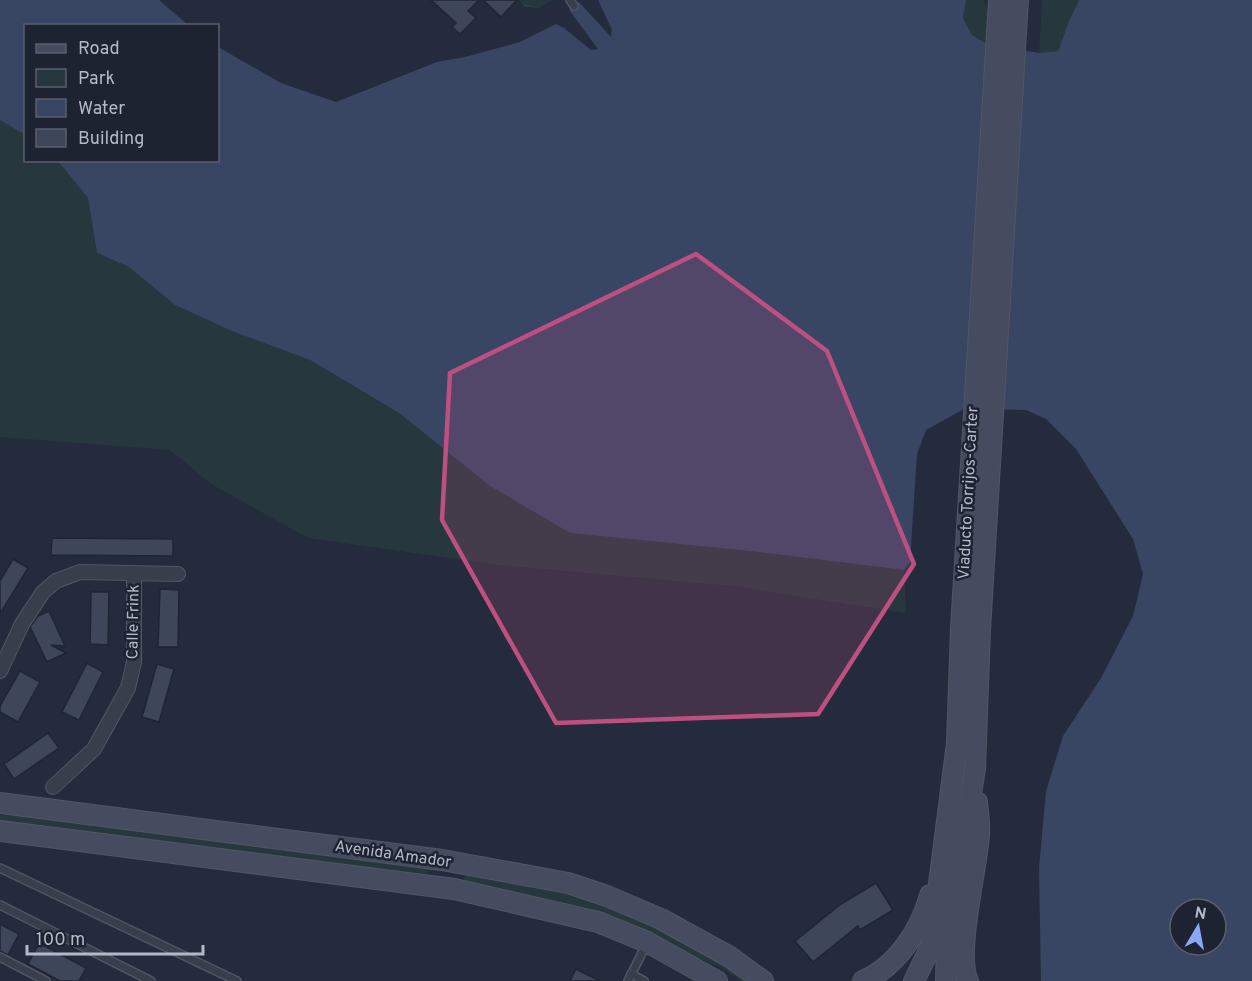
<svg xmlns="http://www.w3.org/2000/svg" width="1252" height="981" font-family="Overpass,sans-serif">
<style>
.green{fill:#26383d}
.water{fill:#384563;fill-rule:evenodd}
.pier{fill:#242b3c}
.building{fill:#3e4659;stroke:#1f2533;stroke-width:1.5}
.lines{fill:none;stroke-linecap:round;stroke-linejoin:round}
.service-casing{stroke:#505664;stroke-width:10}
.minor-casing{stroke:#505664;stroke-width:16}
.secondary-casing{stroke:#505664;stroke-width:22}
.service{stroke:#373e4c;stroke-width:7}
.minor{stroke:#373e4c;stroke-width:14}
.secondary{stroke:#454c5f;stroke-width:20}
.marked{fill:#bd5081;fill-opacity:0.2;stroke:#bd5081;stroke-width:4.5;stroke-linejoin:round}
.labels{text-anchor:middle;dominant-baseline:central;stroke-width:5;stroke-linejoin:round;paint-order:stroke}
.street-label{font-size:16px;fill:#b3b9c8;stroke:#1d2331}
</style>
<rect width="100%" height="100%" fill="#242b3c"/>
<g class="green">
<path d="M519 0H552L539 8 524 6Z"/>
<path d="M966 0H983L987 9V44L972 35 963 18Z"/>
<path d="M1042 0H1079L1069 21 1058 51 1039 53Z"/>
<path d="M0 120 25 135 26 160 58 161 88 198 97 253 129 267 175 305 234 332 310 360 399 413 490 486 570 533 749 551 904 570 906 613 732 586 499 565 308 538 211 484 170 450 0 437Z"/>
<path d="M9 812 427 867 429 872 426 876 0 823V816Z"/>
<path d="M470 872 562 887 651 919 755 981H741L722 968 681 951 464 883V877Z"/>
</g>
<g class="water">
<path d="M0 0H159L188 25 26 26 25 135 0 120Z"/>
<path d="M552 0 569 10 579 0H966L963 18 972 35 987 44 1039 53 1058 51 1069 21 1079 0H1252V981H1041L1039 868 1046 791 1063 736 1101 678 1133 616 1143 574 1133 539 1076 449 1046 419 1026 410 964 409 926 430 917 454 910 562 904 570 749 551 570 533 490 486 399 413 310 360 234 332 175 305 129 267 97 253 88 198 58 161 218 160V47L281 83 336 102 452 56 509 29 507 24 525 5 539 8ZM1180 909H1216V945H1180Z"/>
</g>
<path class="pier" d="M552 0 567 8 563 3 569 6 576 0H598L612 30 611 37 579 2 569 10 598 49 591 50 564 28 556 24 520 42 465 57 436 62 508 29 507 24 524 6 539 8Z"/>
<g class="building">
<path d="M431 0H479L468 11 476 18 460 34 452 27 456 23Z"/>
<path d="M483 0H517L501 17Z"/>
<path d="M52 538 173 539V556L51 555Z"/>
<path d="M13 559 28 568 0 614V581Z"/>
<path d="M160 589 179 590 178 647H158Z"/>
<path d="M91 592H109L108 645 90 644Z"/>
<path d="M49 611 65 646 51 645 66 653 47 662 30 627 38 616Z"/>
<path d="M87 663 103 672 79 720 62 712Z"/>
<path d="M157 664 174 669 159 722 142 717Z"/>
<path d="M20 671 40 682 18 722 0 712V706Z"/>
<path d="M48 733 59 748 14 779 4 764Z"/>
<path d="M876 883 893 910 860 930 858 926 813 962 795 941 841 904Z"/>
<path d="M0 924 19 934 8 955 0 951Z"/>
<path d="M39 943 86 968 79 981H60L28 964Z"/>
<path d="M576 969 600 981H570Z"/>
</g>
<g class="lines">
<defs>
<g id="service">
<path d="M570 0 574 6"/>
<path d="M0 868 237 981"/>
<path d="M0 905 151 981"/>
<path d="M0 957 46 981"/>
<path d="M631 974 644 981"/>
<path d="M628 981 646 945"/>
</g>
<g id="minor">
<path d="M0 671 22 624 43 592 56 581 80 572 178 574"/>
<path d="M53 787 94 749 128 688 134 662V573"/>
</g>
<g id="secondary">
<path d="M0 803 442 860 568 883 607 896 661 919 730 957 763 981"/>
<path d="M0 831 454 889 598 922 647 942 717 981"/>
<path d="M863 981C896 967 921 930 930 895"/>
<path d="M914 981 931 946 957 743 961 628 999 0"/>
<path d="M946 981 947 942 975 769 980 630 1018 0"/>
<path d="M968 981C955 954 977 868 979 835 980 824 978 813 977 802"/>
</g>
</defs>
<use href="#service" class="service-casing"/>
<use href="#minor" class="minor-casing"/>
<use href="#secondary" class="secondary-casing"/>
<use href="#service" class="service"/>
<use href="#minor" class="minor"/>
<use href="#secondary" class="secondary"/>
</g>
<path class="marked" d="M696 254 827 351 914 564 818 714 556 723 442 520 450 373Z"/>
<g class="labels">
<g class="street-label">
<text transform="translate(969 493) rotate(-87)">Viaducto Torrijos-Carter</text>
<text transform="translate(134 622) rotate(-89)">Calle Frink</text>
<text transform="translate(393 855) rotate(8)">Avenida Amador</text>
</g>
</g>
<rect x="24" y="24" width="195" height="138" fill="#1d2331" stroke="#595f6d" stroke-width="1.5"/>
<rect x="36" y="44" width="30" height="9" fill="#454c5f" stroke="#595f6d" stroke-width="1.5"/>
<text x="78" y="54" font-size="18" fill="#b3b9c8">Road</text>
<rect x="36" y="69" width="30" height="18" fill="#26383d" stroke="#595f6d" stroke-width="1.5"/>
<text x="78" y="84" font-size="18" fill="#b3b9c8">Park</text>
<rect x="36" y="99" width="30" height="18" fill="#384563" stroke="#595f6d" stroke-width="1.5"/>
<text x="78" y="114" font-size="18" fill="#b3b9c8">Water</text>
<rect x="36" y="129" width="30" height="18" fill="#3e4659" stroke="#595f6d" stroke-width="1.5"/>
<text x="78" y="144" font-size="18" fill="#b3b9c8">Building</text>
<g transform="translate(1198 927) rotate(10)"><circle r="28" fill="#1d2331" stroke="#595f6d" stroke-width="1.5"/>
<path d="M0-4.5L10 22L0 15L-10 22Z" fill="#8aa8f6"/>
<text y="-9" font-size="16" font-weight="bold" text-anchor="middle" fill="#b3b9c8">N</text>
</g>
<path d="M27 945v9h176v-9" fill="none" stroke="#b3b9c8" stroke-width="3"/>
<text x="36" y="945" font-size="18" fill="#b3b9c8" stroke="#1d2331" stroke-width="4.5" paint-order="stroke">100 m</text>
</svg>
